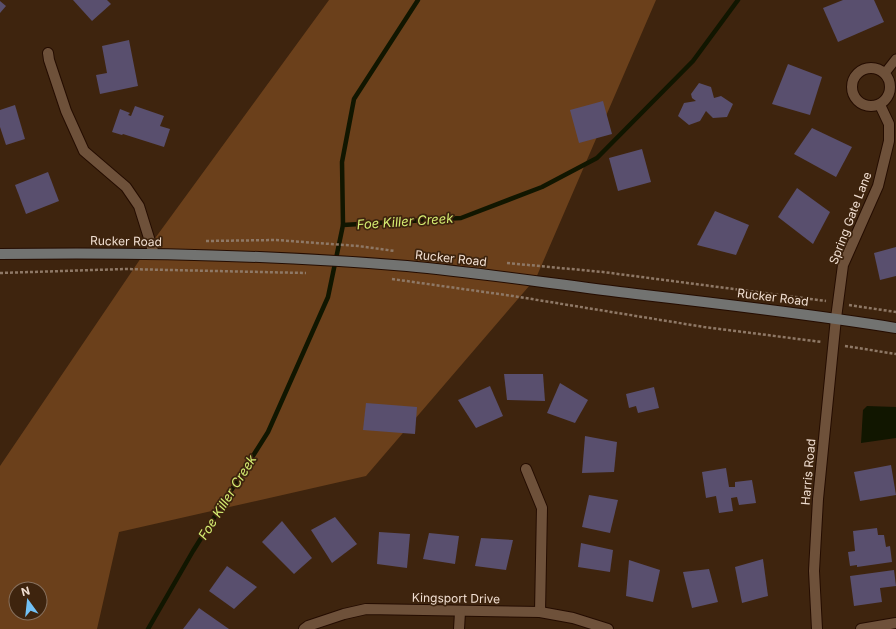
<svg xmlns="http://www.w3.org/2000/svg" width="896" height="629" font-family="Inter,sans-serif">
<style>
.green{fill:#6b401b;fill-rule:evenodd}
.water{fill:#111600}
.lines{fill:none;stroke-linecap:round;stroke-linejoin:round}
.stream{stroke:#111600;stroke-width:4.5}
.building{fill:#594f6e}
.lane-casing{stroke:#240c00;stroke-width:11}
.street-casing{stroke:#240c00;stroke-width:12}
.secondary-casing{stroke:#240c00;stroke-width:12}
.path{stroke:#8e7866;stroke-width:2.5;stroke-dasharray:3 2;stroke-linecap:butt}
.lane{stroke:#6e513a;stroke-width:9}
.street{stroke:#6e513a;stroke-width:10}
.secondary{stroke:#727371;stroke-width:10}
.labels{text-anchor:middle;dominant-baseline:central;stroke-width:3.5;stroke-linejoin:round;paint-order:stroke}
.street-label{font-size:12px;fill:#f1dfd2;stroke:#3e240e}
.water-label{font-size:13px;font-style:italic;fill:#d5ee72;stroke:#3e240e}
</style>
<rect width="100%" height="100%" fill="#3e240e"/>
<path class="green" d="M329 0H656L536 278 366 476 119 532 97 629H0V466L145 252ZM16 589H40V613H16Z"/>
<path class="water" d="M867 406 896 407V438L861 443 863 410Z"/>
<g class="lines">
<g class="stream">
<path d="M343 225 342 162 354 99 418 0"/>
<path d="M148 629 193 551 268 432 328 297 343 225 461 218 542 187 597 158 693 61 738 0"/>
</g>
</g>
<g class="building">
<path d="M73 0H107L111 4 92 21Z"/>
<path d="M843 0H874L884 22 838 42 823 8Z"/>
<path d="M0 1 6 6 0 13Z"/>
<path d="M129 40 138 86 100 94 96 75 107 73 102 46Z"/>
<path d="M788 64 822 77 810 115 772 104Z"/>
<path d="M699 83 711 87 714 98 721 96 733 104 727 117 713 118 706 111 700 121 689 125 678 116 684 103 696 101 692 98 691 94Z"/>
<path d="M603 101 612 134 579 143 570 110Z"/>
<path d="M15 105 25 139 6 145 0 127V110Z"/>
<path d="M135 106 164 116 160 126 170 129 164 147 123 134 122 135 112 132 120 109 130 113 128 115 131 116Z"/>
<path d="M812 128 852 147 836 177 794 154Z"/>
<path d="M642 149 651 182 618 191 609 158Z"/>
<path d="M48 172 59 201 26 214 15 185Z"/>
<path d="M797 188 830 212 813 244 778 217Z"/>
<path d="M715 211 749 225 736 255 697 245Z"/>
<path d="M896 247V276L880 280 874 253Z"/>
<path d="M504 374H543L545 401 507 400Z"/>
<path d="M560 383 588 400 575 423 547 413Z"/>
<path d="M490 386 503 416 476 428 458 400Z"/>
<path d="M654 387 659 408 638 413 636 406 629 408 626 394Z"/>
<path d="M366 403 417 407 415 434 363 430Z"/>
<path d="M585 436 617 442 614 472 582 473Z"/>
<path d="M891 465 896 495 860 501 854 472Z"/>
<path d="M726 468 729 487H735V482L752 480 756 503 739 505 737 497 731 498 733 511 719 513 716 496 706 498 702 472Z"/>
<path d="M589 495 618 500 610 533 582 527Z"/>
<path d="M335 517 357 544 332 563 311 530Z"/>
<path d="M282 521 312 558 294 574 262 542Z"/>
<path d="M877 528 878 535H884L886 547 890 546 892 562 857 567V565L850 566 848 552 855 551 853 531Z"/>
<path d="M379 532 410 534 407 568 377 564Z"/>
<path d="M429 533 459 536 455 564 423 559Z"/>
<path d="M481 538 513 540 506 570 475 566Z"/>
<path d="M581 543 613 550 610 572 578 567Z"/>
<path d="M763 559 768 596 742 603 735 567Z"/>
<path d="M629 560 660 570 653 602 626 596Z"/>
<path d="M227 566 257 587 234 609 209 591Z"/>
<path d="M709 569 718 602 692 608 683 572Z"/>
<path d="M894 570 896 586 880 588 882 602 854 606 850 576Z"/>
<path d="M199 608 229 629H183Z"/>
</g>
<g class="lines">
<defs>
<path id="lane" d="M885 73 896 59"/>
<g id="street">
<path d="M48 53 49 60 66 111 84 151 126 187 139 206 154 254"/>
<circle cx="871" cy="87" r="19"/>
<path d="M526 469 542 508 540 612"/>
<path d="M304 629 308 626 344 614 366 609 540 612 573 618 608 629"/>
<path d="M459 629 460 612"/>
<path d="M817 629 814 571 818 499 836 318 843 265 878 186 889 141V124L880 105"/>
<path d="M861 629 896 623"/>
</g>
<path id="secondary" d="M0 254C135 252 272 255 407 266 484 273 559 285 636 294 723 304 810 314 896 328"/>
</defs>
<use href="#lane" class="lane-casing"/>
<use href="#street" class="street-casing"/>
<use href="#secondary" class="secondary-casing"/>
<g class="path">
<path d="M206 241 276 240 358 246 395 251"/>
<path d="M507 263 603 272 826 301"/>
<path d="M0 273 125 269 306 273"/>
<path d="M392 279 513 296 704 327 822 342"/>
<path d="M849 305 896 312"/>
<path d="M845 346 896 354"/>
</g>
<use href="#lane" class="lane"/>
<use href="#street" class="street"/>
<use href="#secondary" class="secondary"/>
</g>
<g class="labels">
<g class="street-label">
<text transform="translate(850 218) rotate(-69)">Spring Gate Lane</text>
<text transform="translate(126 241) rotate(1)">Rucker Road</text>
<text transform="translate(451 258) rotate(6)">Rucker Road</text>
<text transform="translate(773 297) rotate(7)">Rucker Road</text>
<text transform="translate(808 472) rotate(-85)">Harris Road</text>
<text transform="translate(456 598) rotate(1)">Kingsport Drive</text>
</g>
<g class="water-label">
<text transform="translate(405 221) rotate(-4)">Foe Killer Creek</text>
<text transform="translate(227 497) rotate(-58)">Foe Killer Creek</text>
</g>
</g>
<g transform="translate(28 601) rotate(345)"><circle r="19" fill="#3e240e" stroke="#866f5c"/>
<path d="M0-3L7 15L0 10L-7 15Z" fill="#72c1f5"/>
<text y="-6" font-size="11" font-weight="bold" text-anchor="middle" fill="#f1dfd2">N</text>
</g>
</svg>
